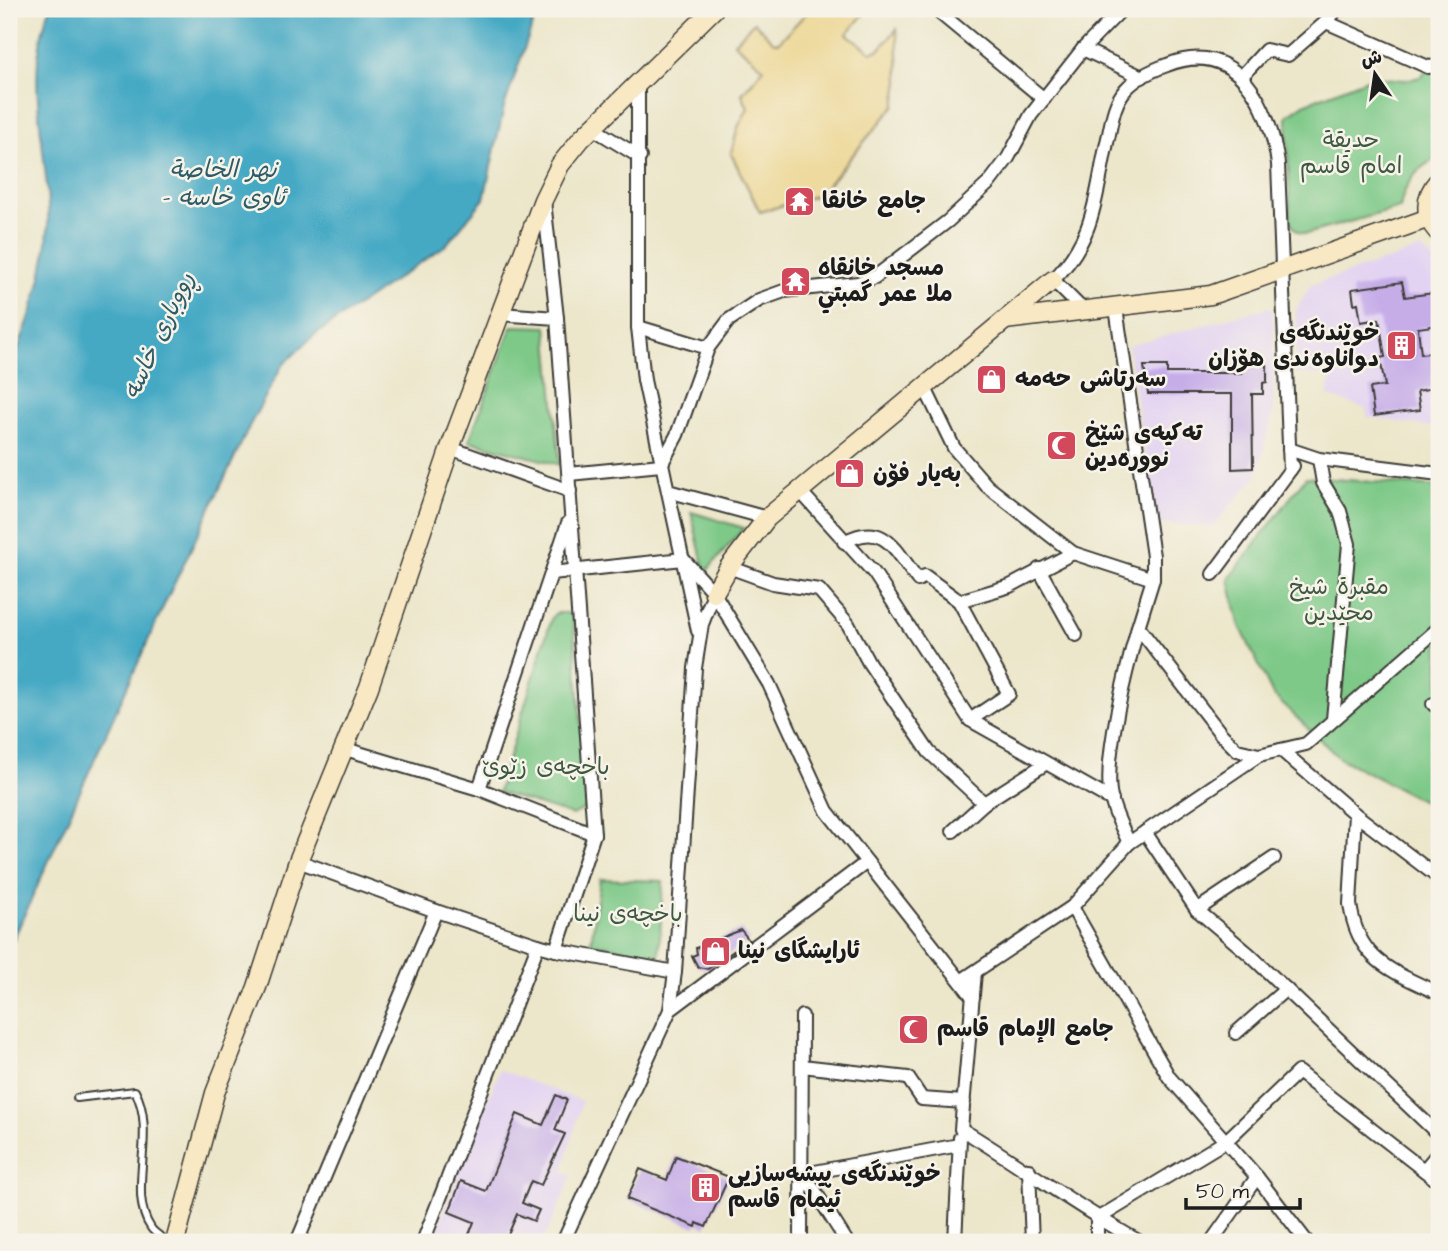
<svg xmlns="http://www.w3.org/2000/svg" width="1448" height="1251" font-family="'Architects Daughter','Playpen Sans Arabic',sans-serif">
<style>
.built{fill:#e3d3f2}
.green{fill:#7ec988;stroke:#4d7252;stroke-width:2}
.sand{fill:#eeda9e;stroke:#857b5d;stroke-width:2}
.water{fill:#44a9c4;stroke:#306270;stroke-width:2}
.building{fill:#c6ade8}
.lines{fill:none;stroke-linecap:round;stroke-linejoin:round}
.lane-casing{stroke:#3b3a36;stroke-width:10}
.street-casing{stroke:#3b3a36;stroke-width:16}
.secondary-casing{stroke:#3b3a36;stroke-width:21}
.lane{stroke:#fff;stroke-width:6}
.street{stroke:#fff;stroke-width:12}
.secondary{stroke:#f8e8c3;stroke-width:18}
.labels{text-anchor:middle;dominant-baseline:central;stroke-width:5;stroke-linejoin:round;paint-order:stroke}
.park-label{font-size:23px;fill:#3e5942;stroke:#f7f3e8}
.poi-label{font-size:23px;font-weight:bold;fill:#1c1c1c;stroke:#f7f3e8;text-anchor:start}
.water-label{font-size:24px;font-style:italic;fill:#2e5b68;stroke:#f7f3e8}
</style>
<rect width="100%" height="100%" fill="#f7f3e8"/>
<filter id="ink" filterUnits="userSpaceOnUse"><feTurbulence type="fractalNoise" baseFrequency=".0143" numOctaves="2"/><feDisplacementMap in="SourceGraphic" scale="14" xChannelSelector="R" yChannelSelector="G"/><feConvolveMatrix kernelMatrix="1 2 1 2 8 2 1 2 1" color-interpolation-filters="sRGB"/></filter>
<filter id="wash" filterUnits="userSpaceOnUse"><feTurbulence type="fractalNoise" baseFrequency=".00686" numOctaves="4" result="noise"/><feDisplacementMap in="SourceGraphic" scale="28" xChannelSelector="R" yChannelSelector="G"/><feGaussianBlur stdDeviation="1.57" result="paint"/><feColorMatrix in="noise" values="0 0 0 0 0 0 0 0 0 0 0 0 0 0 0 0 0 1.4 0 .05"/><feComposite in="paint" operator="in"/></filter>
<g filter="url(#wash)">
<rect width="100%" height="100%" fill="#ece6ca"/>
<g class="built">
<path d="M1421 249 1439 265V428L1367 417V409L1327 396 1333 374H1296V310L1311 285Z"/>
<path d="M1269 307 1273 313 1274 409 1257 476 1212 527 1155 523 1128 346Z"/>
<path d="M500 1070 582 1101 563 1171 572 1176 543 1242H432Z"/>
</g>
<g class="green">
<path d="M1439 55V157C1417 167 1404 184 1400 208L1306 234C1296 232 1292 227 1290 217L1287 116 1304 104 1372 77 1406 80 1421 77Z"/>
<path d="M512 326 547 327 560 465 469 441Z"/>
<path d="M1306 477 1439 487V809L1339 758 1273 695 1239 624 1229 579Z"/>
<path d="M691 512 744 528 705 573Z"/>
<path d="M556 613H568L573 617 587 803 585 809 572 815 498 792 552 617Z"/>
<path d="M600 879 663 881 659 956 591 943Z"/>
</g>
<path class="sand" d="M810 9H868L847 34 871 52 879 50 897 29 899 82 895 105 819 195 760 212 731 154 738 127 748 108 742 94 764 68 734 43 754 22 774 42H779Z"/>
<path class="water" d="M50 9H538L504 107 484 199 446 245 312 337 282 366 251 423 165 603 9 949V371C26 330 42 287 47 242 55 165 19 83 50 9Z"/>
<g id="blocks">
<g class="building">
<path d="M1402 282 1405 297 1433 293 1434 298 1439 297V325L1418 328 1421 354 1439 352V387L1417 391 1420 410 1374 416 1370 388 1385 386 1380 358 1385 357 1379 319 1361 322 1358 303 1354 304 1352 289Z"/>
<path d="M1242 361 1267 365V382L1263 383V394H1252L1253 468 1232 469V394H1148L1144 366H1167V373H1242Z"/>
<path d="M741 930 749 940 708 969 698 967 692 956 697 954 696 948Z"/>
<path d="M556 1095 567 1100 555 1130 565 1134 541 1185 531 1181 522 1203 539 1210 534 1221 517 1214 505 1242H466L474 1222 449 1212 461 1181 486 1191 517 1114 543 1125Z"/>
<path d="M676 1156 729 1177 706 1227 697 1223 696 1227 627 1199 640 1169 667 1180Z"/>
</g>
</g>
</g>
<g filter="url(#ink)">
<use href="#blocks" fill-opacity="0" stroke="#3b3a36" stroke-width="2"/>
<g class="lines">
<defs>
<path id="lane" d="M77 1098 135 1091C158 1133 126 1192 151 1228 154 1233 163 1238 168 1242"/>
<g id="street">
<path d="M935 9 1044 99"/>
<path d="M1326 22 1428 67 1439 66"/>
<path d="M1083 49 1142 77"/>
<path d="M1242 76 1266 50 1288 55 1326 22 1337 9"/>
<path d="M638 83V327L644 380 698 631"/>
<path d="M594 129 640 157"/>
<path d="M1084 311 1053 280C1098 236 1095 191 1109 134 1112 119 1115 101 1126 89 1136 78 1153 70 1167 65 1238 37 1270 107 1278 164L1290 470"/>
<path d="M498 314 557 318"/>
<path d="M638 327 708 348"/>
<path d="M925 388 954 448 987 486 1073 553 1153 579"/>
<path d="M450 448 570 491"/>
<path d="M1289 449 1319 459 1439 474"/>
<path d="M1319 459 1323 483 1340 511 1349 544 1333 719"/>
<path d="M569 474 661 465 677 435 708 348 729 320 759 300 784 291 858 283 875 277 948 221 989 183 1008 158 1031 115 1083 49 1122 9"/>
<path d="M668 491 767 518"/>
<path d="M800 491 874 573 970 720 1009 694 959 601 925 576 918 580C895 550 885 520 844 542"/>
<path d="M729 567 773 583 819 590 848 624 869 663 929 752 984 803 1045 764"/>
<path d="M1039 569 1076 635"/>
<path d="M552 573 683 559 714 593 702 624 695 668 675 972 670 1010 563 1242"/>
<path d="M1213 574 1293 466"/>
<path d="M714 593 769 684 827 811 973 997"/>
<path d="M959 601 1010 586 1073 553"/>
<path d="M1433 704 1439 708"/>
<path d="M970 720 1112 800"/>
<path d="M342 748 479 789 594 834"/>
<path d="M1281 750 1355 814 1350 904C1358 963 1394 971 1439 994"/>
<path d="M1259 755 1306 744 1439 628"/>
<path d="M479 789 568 523"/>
<path d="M1355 814 1439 878"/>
<path d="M953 831 984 803"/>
<path d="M1145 832 1197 910 1249 954 1439 1135"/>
<path d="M1129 843C1122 827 1112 809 1110 792 1105 752 1127 667 1138 627"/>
<path d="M1072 907 1169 1077 1257 1177 1307 1242"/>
<path d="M1197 910 1274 858"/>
<path d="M436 911 538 945"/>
<path d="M556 950 675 972"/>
<path d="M975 972 961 1129C1021 1165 1078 1208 1140 1242"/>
<path d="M961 981 1072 907 1129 843 1259 755 1237 750 1221 734 1138 627 1153 579V556L1116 308"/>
<path d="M670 1010 867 862"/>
<path d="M1236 1033 1286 989"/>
<path d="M802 1066 908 1078 922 1099 964 1102"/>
<path d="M1029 1170 1032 1242"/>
<path d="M1424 1170 1439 1152"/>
<path d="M297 1242 436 911 298 861"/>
<path d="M423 1242 538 945 556 950 594 834 557 318 544 201"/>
<path d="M801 1242 802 1016"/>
<path d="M847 1242 804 1174 959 1145"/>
<path d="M955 1242 960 1138"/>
<path d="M1097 1242V1219L1226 1141 1298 1072 1439 1182"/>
<path d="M1211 1242 1257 1177"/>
</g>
<g id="secondary">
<path d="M1439 180C1424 196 1423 217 1439 233"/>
<path d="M1005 320 1211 295 1429 218"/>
<path d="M714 593 729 567 767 518 1053 280"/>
<path d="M175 1242 215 1093 257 987 298 861 369 687 450 448 543 200 560 165 581 139 714 9"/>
</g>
</defs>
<use href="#lane" class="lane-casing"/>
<use href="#street" class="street-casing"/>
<use href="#secondary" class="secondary-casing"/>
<use href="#lane" class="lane"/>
<use href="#street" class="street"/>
<use href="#secondary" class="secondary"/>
</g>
</g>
<defs>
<symbol id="temple-square" viewBox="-11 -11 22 22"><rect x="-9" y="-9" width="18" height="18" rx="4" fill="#d1495b" stroke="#f7f3e8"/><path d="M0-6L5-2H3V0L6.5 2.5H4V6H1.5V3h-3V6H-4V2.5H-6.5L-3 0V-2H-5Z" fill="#fff"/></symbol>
<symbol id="building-square" viewBox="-11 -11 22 22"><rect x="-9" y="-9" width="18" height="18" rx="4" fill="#d1495b" stroke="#f7f3e8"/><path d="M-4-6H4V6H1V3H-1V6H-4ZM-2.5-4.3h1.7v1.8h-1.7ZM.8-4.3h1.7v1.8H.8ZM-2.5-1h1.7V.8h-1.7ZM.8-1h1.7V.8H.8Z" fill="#fff"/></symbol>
<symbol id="shop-square" viewBox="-11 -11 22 22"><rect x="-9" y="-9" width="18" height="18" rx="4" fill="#d1495b" stroke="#f7f3e8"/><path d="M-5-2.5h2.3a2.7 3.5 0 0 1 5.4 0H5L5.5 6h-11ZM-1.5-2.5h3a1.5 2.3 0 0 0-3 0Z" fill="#fff"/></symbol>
<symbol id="mosque-square" viewBox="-11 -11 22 22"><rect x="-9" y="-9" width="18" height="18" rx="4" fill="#d1495b" stroke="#f7f3e8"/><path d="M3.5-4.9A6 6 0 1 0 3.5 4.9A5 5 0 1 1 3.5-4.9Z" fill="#fff"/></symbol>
</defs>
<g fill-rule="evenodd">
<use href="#temple-square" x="782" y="184" width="35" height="35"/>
<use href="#temple-square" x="778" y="264" width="35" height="35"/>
<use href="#building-square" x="1384" y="328" width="35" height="35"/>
<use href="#shop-square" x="974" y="362" width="35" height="35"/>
<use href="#mosque-square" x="1044" y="428" width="35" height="35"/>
<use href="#shop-square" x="832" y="456" width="35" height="35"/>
<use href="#shop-square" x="698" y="934" width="35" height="35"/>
<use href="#mosque-square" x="896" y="1012" width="35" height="35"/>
<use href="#building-square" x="688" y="1170" width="35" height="35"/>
</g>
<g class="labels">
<g class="park-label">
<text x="1351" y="140">حديقة<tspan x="1351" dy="26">امام قاسم</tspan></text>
<text x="1339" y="587">مقبرة شيخ<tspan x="1339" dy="26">محێدین</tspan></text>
<text x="546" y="767">باخچەی زێوێ</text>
<text x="628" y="914">باخچەی نینا</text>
</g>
<g class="poi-label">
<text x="822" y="201">جامع خانقا</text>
<text x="818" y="268">مسجد خانقاه<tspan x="818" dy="26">ملا عمر گمبتي</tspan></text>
<text x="1379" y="333" text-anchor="end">خوێندنگەی<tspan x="1379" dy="26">دواناوەندی هۆزان</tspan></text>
<text x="1015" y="379">سەرتاشی حەمە</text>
<text x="1085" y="433">تەکیەی شێخ<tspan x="1085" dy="26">نوورەدین</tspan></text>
<text x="873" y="474">بەیار فۆن</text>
<text x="738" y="951">ئارایشگای نینا</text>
<text x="937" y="1029">جامع الإمام قاسم</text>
<text x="728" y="1174">خوێندنگەی پیشەسازیی<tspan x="728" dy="26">ئیمام قاسم</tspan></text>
</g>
<g class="water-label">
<text x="223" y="170">نهر الخاصة<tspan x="223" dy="28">- ئاوی خاسە</tspan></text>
<text transform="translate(159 336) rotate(-65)">ڕووباری خاسە</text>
</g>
</g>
<rect width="1448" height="1251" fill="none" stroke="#f7f3e8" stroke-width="35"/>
<g transform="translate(1375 74) rotate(347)" stroke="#f7f3e8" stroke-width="5" paint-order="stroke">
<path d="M0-5L12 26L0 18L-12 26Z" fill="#1c1c1c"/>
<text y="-10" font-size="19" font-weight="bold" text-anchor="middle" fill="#1c1c1c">ش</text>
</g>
<path d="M1186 1198v10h114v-10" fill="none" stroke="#1c1c1c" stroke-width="3.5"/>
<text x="1196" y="1198" font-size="21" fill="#1c1c1c" stroke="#f7f3e8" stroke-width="5" paint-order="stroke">50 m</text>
</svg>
